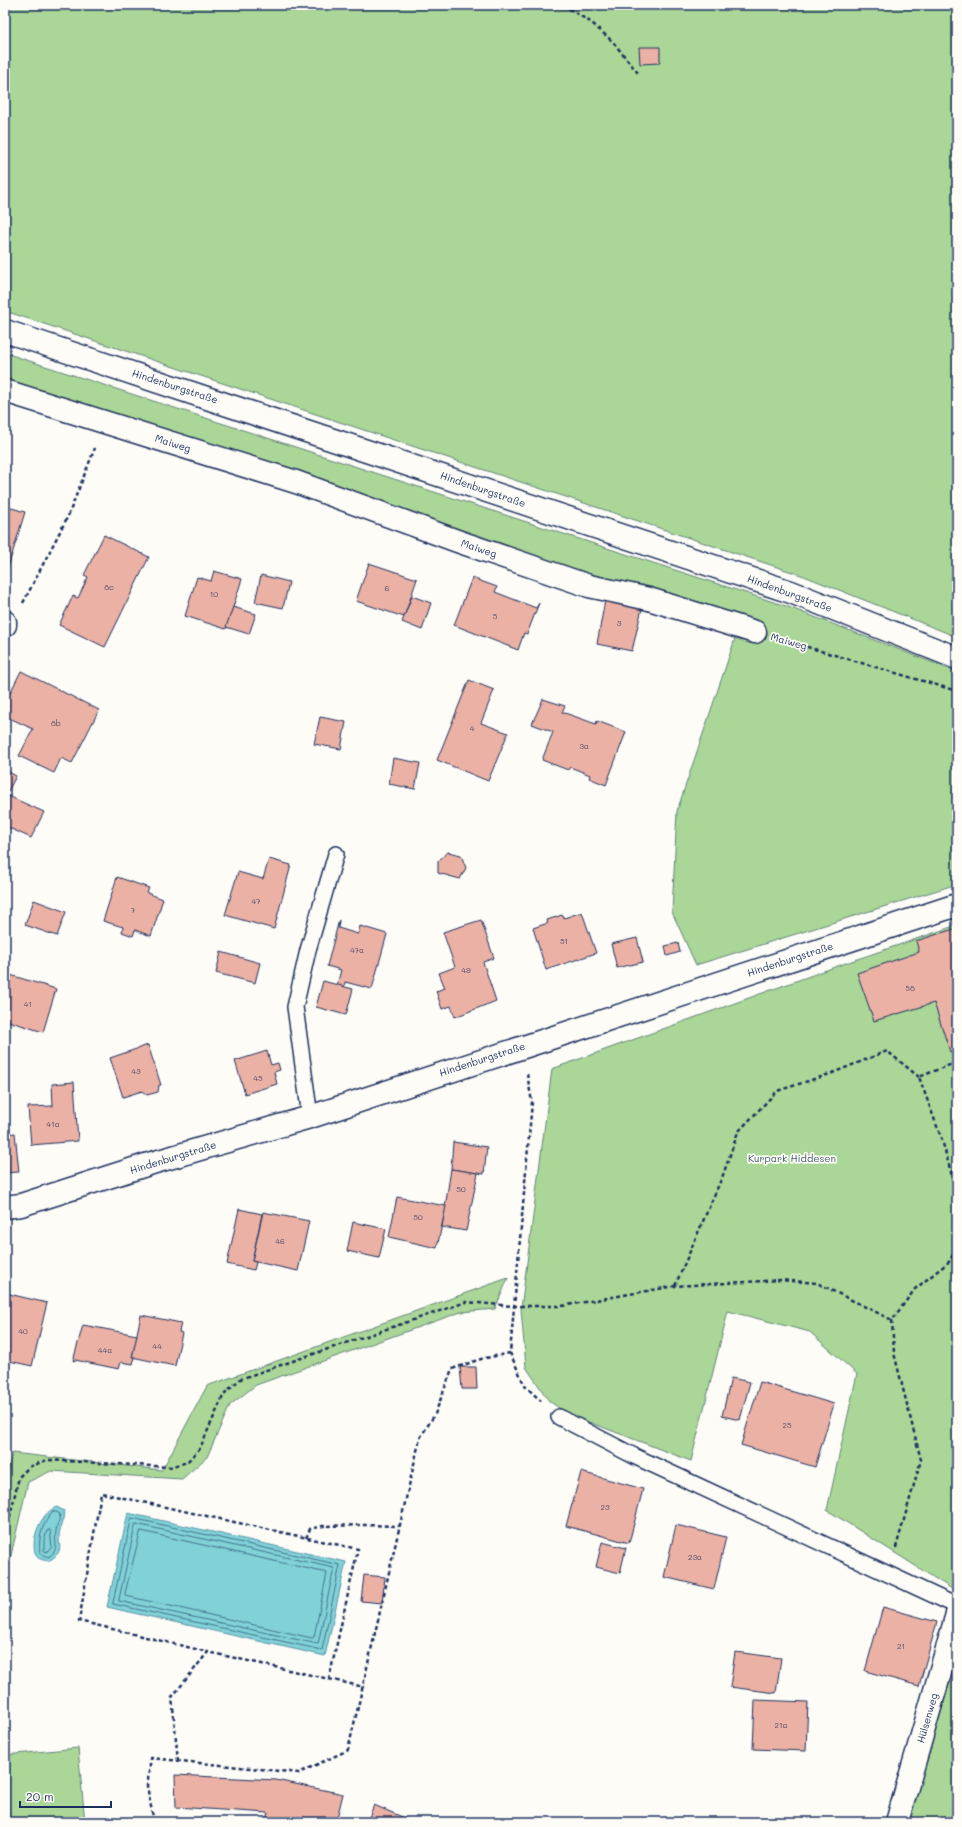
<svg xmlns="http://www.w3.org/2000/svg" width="962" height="1827" font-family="Mali,sans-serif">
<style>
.green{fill:#aad797;stroke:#62837a}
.water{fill:#80d2d7;stroke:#5891a7}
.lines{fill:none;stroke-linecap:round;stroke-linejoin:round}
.shore{stroke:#43708e;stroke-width:1}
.building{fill:#ebb1a4;stroke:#1b2f5e}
.service-casing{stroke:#1b2f5e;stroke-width:18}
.minor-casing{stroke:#1b2f5e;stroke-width:25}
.secondary-casing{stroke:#1b2f5e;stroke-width:25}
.path{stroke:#1b2f5e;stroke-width:2.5;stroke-dasharray:4 3;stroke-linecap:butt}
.service{stroke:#fdfcf7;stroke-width:15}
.minor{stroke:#fdfcf7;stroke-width:22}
.secondary{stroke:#fdfcf7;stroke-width:22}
.labels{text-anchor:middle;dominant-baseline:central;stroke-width:3.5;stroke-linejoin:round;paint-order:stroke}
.number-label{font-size:8px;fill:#4f5070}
.street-label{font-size:10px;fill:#1b2f5e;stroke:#fdfcf7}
.park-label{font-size:10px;fill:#3f596c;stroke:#fdfcf7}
</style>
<rect width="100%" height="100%" fill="#fdfcf7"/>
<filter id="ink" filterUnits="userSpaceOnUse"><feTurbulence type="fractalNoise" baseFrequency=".025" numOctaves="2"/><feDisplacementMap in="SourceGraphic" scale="8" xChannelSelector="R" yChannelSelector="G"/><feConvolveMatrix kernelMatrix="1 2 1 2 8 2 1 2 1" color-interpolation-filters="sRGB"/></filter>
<g filter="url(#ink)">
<g class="green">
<path d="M5 5H957V637L804 576 5 311Z"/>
<path d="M5 353 786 606 957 672V884L696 965 672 912 677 811 742 618 598 579 302 473 5 382Z"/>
<path d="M957 925V1574L952 1589 827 1510 857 1374 810 1332 728 1311 691 1461 568 1414 549 1401 526 1367 521 1309 552 1069 843 964Z"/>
<path d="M508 1278 495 1309 461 1312 256 1385 230 1405 207 1457 182 1479 51 1471 28 1482 5 1581V1485L12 1453 162 1470 207 1386Z"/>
<path d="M957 1658V1822H908Z"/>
<path d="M78 1748 85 1822H5V1755Z"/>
</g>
<g class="water">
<path d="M57 1507 64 1511C64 1519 61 1523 60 1530 56 1546 67 1549 49 1561 44 1560 38 1560 36 1555 29 1540 42 1511 57 1507Z"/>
<path d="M128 1513 346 1562 325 1656 107 1607Z"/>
</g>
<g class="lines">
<g class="shore">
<path d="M53 1512H56L60 1514C60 1521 56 1525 56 1531 54 1542 60 1551 48 1557L40 1553C38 1538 42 1523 53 1512Z"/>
<path d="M132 1518 340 1565 322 1650 113 1604Z"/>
<path d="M136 1524 334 1568 318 1644 119 1601Z"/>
<path d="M50 1530 52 1547 46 1552 44 1550V1540L47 1531Z"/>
<path d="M141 1531 327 1573 314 1637 312 1638 126 1596 125 1594Z"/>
</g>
</g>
<g class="building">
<path d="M639 47H660V63L640 64Z"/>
<path d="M5 506 25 512 6 574 5 573Z"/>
<path d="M104 535 149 557 105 647 59 625 73 596 78 598 88 577 84 575Z"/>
<path d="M369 563 417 579 404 617 356 601Z"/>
<path d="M214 571 242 579 226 629 185 616 197 577 211 581Z"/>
<path d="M261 575 289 582 283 608 255 602Z"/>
<path d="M472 578 497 587 495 592 536 608 539 603 527 634 524 633 518 650 454 625Z"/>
<path d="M412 596 431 603 422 630 402 622Z"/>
<path d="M605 600 642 608 632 651 597 644Z"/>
<path d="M233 607 256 614 249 634 226 627Z"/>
<path d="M21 671 99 710 72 763 61 758 54 773 19 756 33 729 5 716V703Z"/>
<path d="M469 680 494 690 481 723 508 733 488 781 437 760Z"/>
<path d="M543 699 565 706 562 712 596 724 597 721 626 732 606 785 589 778 590 775 570 767 568 770 542 760 553 732 532 724Z"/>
<path d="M320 717 346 722 341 749 314 744Z"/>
<path d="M393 758 420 763 415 789 389 784Z"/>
<path d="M5 770 16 776 6 795 44 812 31 838 5 826Z"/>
<path d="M448 852 461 855 466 868 460 879 438 873V861Z"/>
<path d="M269 859 291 865 274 929 225 915 238 872 263 879Z"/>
<path d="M117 877 149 888 147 893 163 899 151 936 135 930 133 936 122 932 123 927 103 921Z"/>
<path d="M34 900 66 912 57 936 25 925Z"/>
<path d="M582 912 596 953 546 970 533 928 548 923 547 920 562 915 564 918Z"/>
<path d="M339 920 338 928 358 934 360 926 387 934 372 989 345 982 344 987 337 985 341 970 327 966Z"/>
<path d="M481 920 494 958 483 962 496 1001 455 1017 451 1006 442 1009 436 991 445 988 439 973 455 967 443 932Z"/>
<path d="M957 928V1049L950 1052 934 1003 874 1021 857 973 919 952 916 941Z"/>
<path d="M637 938 643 962 617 968 611 944Z"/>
<path d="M678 943 680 952 667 956 665 946Z"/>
<path d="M221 952 260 963 255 983 216 973Z"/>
<path d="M7 974 56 989 43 1032 5 1020V981Z"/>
<path d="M323 981 353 989 346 1015 316 1007Z"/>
<path d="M148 1045 161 1085H159L158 1092 147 1095 142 1091 123 1097 110 1058Z"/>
<path d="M267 1051 271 1065 278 1063 280 1070 274 1072 277 1084 245 1094 235 1061Z"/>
<path d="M74 1082 78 1141 31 1145 28 1107 53 1106 52 1084Z"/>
<path d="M15 1133 19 1172 5 1173V1134Z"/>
<path d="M453 1142 487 1147 484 1174 451 1169Z"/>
<path d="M451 1169 478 1173 466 1231 442 1227Z"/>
<path d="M397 1197 446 1206 437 1248 389 1237Z"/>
<path d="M239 1209 262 1214 252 1261 256 1262 254 1270 227 1264Z"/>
<path d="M263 1212 309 1221 298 1271 252 1261Z"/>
<path d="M353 1222 386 1229 379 1258 347 1251Z"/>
<path d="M5 1293 47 1303 32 1366 5 1360Z"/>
<path d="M141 1315 181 1323 179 1332 182 1333 175 1366 132 1357Z"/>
<path d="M83 1325 137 1335 132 1357H135L133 1364 121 1362 119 1369 75 1360 73 1361Z"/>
<path d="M460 1367H476L477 1389H462Z"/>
<path d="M731 1378 750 1382 740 1420 722 1416Z"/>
<path d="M760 1382 834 1404 815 1467 741 1445Z"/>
<path d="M581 1472 643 1489 629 1543 566 1526Z"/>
<path d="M676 1525 726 1537 714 1589 664 1577Z"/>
<path d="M602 1542 626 1548 620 1573 596 1567Z"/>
<path d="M364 1575 385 1577 382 1603 361 1601Z"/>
<path d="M883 1607 937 1622 919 1686 865 1671Z"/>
<path d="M735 1652 781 1658 776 1693 730 1687Z"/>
<path d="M755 1700 808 1702 806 1751 753 1749Z"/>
<path d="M175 1775 276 1780 343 1794 336 1822H265L268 1813 176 1807Z"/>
<path d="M374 1805 414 1822H367Z"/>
</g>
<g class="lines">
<defs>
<g id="service">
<path d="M310 1117 295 1007 308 950 336 854"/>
<path d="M559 1417 634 1456 957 1606"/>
</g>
<g id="minor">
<path d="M5 391 296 482 460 542 589 586 649 599 755 632"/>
<path d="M5 622V625"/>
<path d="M897 1822 957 1614"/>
</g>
<g id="secondary">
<path d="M5 331 791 592 957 658"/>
<path d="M5 1207 21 1205 152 1163 310 1117 957 905"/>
</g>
</defs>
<use href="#service" class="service-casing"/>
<use href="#minor" class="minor-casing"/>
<use href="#secondary" class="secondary-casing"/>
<g class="path">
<path d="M563 5 592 23 613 42 638 73"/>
<path d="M23 603 68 516 95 448"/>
<path d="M780 639 957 691"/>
<path d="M957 1062 919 1077 942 1140 957 1194"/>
<path d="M527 1074 532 1102 510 1353 525 1386 541 1401"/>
<path d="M675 1286 723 1175 738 1132 777 1091 830 1074 887 1051 919 1077"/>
<path d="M892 1320 894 1353 921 1460 895 1551"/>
<path d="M5 1538 19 1477 29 1467 47 1460 170 1467 187 1462 200 1448 224 1394 240 1379 466 1302 513 1306H562L675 1286 780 1280 817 1283 892 1320 915 1289 950 1261 957 1246"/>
<path d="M306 1538 310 1529 323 1526 365 1525 399 1526"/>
<path d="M329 1679 364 1687"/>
<path d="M178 1761 172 1697 208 1652 329 1679 358 1549 101 1493 79 1621 208 1652"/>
<path d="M154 1822 147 1786 151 1758 299 1773 348 1750 420 1438 435 1414 452 1369 481 1359 510 1353"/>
</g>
<use href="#service" class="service"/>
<use href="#minor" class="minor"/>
<use href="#secondary" class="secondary"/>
</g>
</g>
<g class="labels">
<g class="number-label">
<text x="109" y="587">8c</text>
<text x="387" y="588">6</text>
<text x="214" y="594">10</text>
<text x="495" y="616">5</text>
<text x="619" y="623">3</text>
<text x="56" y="723">8b</text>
<text x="472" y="728">4</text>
<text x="584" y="746">3a</text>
<text x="256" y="901">47</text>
<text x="133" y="910">7</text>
<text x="564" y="941">51</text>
<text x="357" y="950">47a</text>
<text x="466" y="970">49</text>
<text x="910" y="988">58</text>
<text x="28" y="1004">41</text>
<text x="136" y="1071">43</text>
<text x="258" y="1078">45</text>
<text x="53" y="1124">41a</text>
<text x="461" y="1189">50</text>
<text x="418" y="1217">50</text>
<text x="280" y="1241">46</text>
<text x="23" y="1331">40</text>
<text x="157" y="1346">44</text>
<text x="105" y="1350">44a</text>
<text x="787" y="1425">25</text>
<text x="605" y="1507">23</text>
<text x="695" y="1557">23a</text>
<text x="901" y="1646">21</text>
<text x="781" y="1725">21a</text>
</g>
<g class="street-label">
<text transform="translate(175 386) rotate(18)">Hindenburgstraße</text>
<text transform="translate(173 443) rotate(18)">Maiweg</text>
<text transform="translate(483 489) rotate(19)">Hindenburgstraße</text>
<text transform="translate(479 548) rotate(19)">Maiweg</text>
<text transform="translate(790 593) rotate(20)">Hindenburgstraße</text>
<text transform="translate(789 641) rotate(16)">Maiweg</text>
<text transform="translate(790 959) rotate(-18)">Hindenburgstraße</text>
<text transform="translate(482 1059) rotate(-18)">Hindenburgstraße</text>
<text transform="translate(173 1157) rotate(-17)">Hindenburgstraße</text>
<text transform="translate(927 1718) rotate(-74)">Hülsenweg</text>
</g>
<g class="park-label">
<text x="792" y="1158">Kurpark Hiddesen</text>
</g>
</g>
<rect width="962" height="1827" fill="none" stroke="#fdfcf7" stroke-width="20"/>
<rect x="10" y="10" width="942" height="1807" fill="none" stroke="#1b2f5e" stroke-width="1.5" filter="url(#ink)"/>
<path d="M20 1801v6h91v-6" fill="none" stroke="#1b2f5e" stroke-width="2"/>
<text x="26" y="1801" font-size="12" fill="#1b2f5e" stroke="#fdfcf7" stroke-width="3" paint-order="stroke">20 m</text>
</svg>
